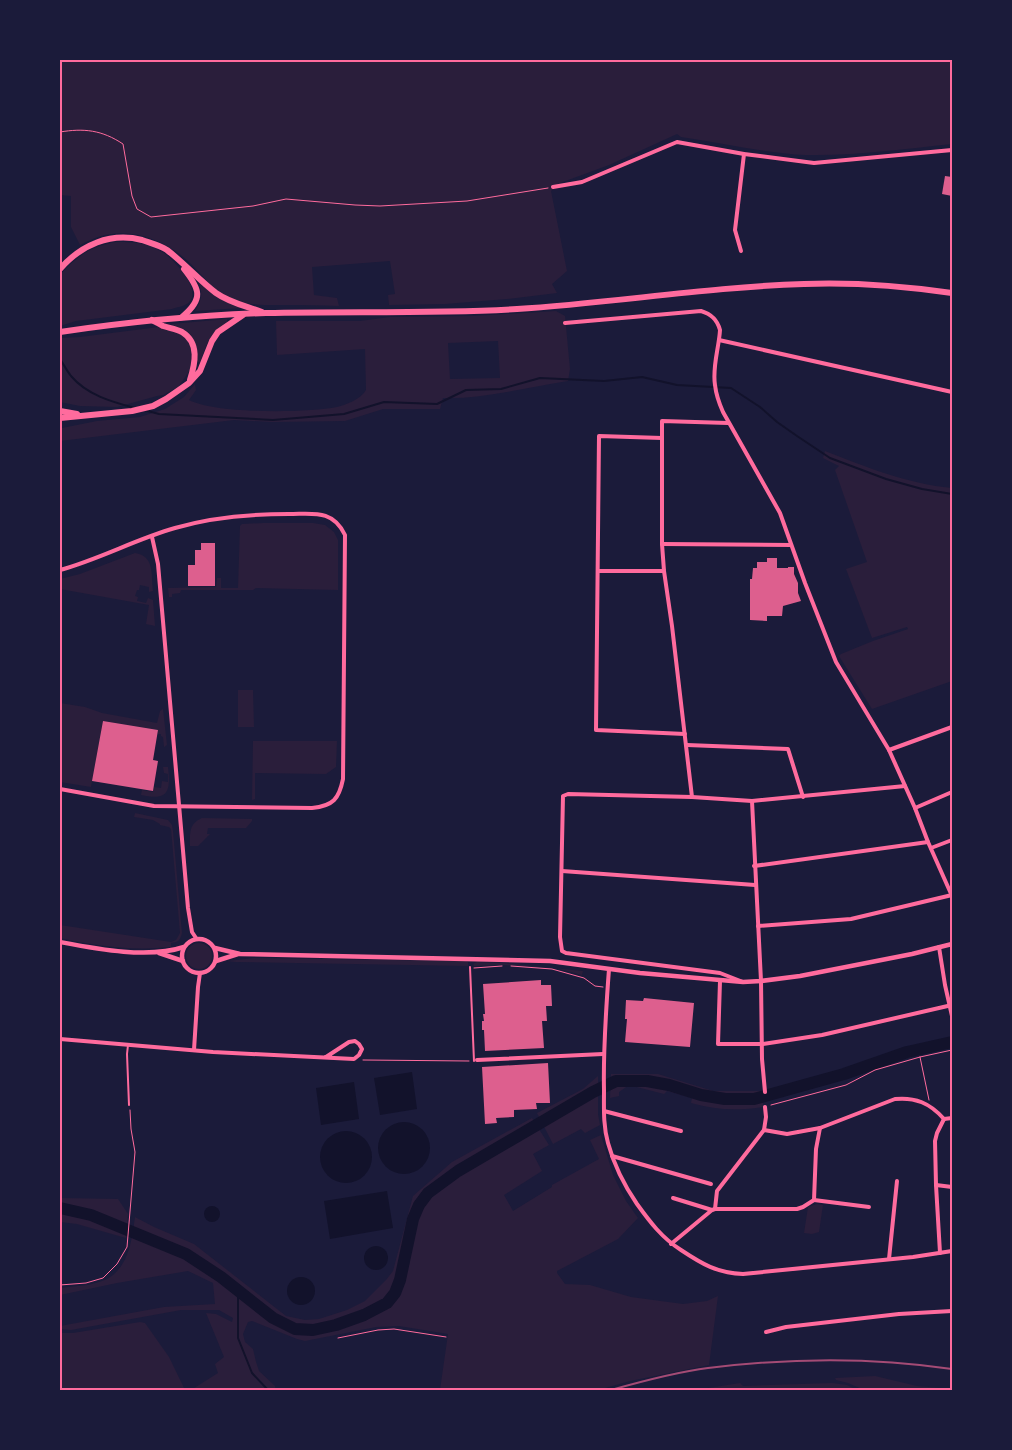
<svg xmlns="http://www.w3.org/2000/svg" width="1012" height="1450" font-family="Arial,sans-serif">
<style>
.green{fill:#2a1e3b;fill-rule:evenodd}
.water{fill:#12122b}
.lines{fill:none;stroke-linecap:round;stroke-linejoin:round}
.stream{stroke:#12122b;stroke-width:2}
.river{stroke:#12122b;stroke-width:12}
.building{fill:#dd5f8e}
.path{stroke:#ff6b9d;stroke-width:1}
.service{stroke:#ff6b9d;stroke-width:2}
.minor{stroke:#ff6b9d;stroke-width:4}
.tertiary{stroke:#ff6b9d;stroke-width:4.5}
.trunk{stroke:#ff6b9d;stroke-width:6}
.rail{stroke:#a44b75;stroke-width:2}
.neatline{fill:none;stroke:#ff6b9d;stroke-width:2}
</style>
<rect width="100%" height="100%" fill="#1b1b3a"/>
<g class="green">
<path d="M60 60H952V144C904 149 855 156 806 155 765 153 722 143 681 137L677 134 609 165 560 183 551 191 567 271 552 284 557 293 507 299 445 304 389 305 388 295 395 294 390 261 312 267 314 295 337 298 339 306C321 305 303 305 286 305 265 305 244 306 226 296 212 289 203 276 192 265 168 241 132 226 98 237 92 239 86 242 80 245L71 227V196L60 195Z"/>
<path d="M115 242C127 242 139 242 150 246 155 248 160 251 164 253 174 260 201 289 190 301 187 306 177 307 172 309L76 321 60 326V275C77 256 90 247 115 242Z"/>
<path d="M197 279 242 308 195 311C203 298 203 293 197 279Z"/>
<path d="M556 311 565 316 570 369 568 381C527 387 485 399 443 398L440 409H383L345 421 272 422 234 420 60 441V431L62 428 97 421 140 417 165 409 184 397 195 384 196 390 189 400C215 414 306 413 337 407 346 405 361 399 366 390L365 349 277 355 276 321H360L390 317 473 316ZM498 341 500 378 450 379 448 343Z"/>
<path d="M227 319V322C209 334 207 343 200 363L198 362C199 341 189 333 171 324Z"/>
<path d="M159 327 182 334 189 342 192 350 191 369 178 387 163 395 157 396 117 407 80 406 60 402V338L80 337Z"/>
<path d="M825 451C866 467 908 484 952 488V681L872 709 839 656 841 654 873 641 908 629 907 627 872 638 846 569 867 562 835 470 839 466 823 458Z"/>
<path d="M264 523H313L325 525 334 532 338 540V590L256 588 253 590H181L180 593 172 594V597H169L168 588 216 587 217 578H221V588H238L240 526 242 524Z"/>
<path d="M135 553C155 556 151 575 153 591L149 592V587L140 585 139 590H137L135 596 138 597 137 601 146 603 148 598 153 600 155 626 146 624 149 605 60 589V579L80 574Z"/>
<path d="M238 690H253L254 727H238Z"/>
<path d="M60 703 85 707 102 713 157 723 160 711 163 709 167 745 164 747 163 737 161 736V734H158V730L103 721 91 787 60 782Z"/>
<path d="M253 741H337L336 767 326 774 255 773V799L252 800Z"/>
<path d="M163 767H168C171 792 168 801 141 795L142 790 153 792 154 787 161 788 162 781 168 782V774L164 773Z"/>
<path d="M135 813 168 820 172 825 173 831 182 933C180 941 178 942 171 943V947C134 951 96 946 60 938V925L171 942 176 940 180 933 171 829 169 827 160 825V824L153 820 134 817Z"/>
<path d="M202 818 252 819V821L246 828H208L207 834H210L198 846H190C190 832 189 824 202 818Z"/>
<circle cx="199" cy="956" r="13"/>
<path d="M254 958 466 961 468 962V966L236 962 227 961Z"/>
<path d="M477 962 503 963 583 971 582 975 555 968 503 965 474 966 473 964Z"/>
<path d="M611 1074H658L713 1091H763V1107C739 1111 715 1110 691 1103L692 1098 667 1091 664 1094 629 1085 619 1092V1096L610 1098Z"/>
<path d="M598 1076V1114L600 1125 585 1133 581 1129 553 1144 537 1113 583 1089Z"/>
<path d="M532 1118 549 1145 533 1154 542 1171 504 1195 513 1211 552 1187V1185L599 1159 590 1140 601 1135 613 1175 626 1201 638 1218 618 1239 557 1271V1273L565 1284 590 1285 631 1297 683 1304 707 1301 718 1296 709 1365 630 1381 598 1390H440L448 1334 399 1326 376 1327 305 1341 297 1339 252 1321 248 1322 243 1334 245 1342 253 1349 256 1362 259 1371 275 1386 276 1390H191L218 1373 215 1364 224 1357 206 1313 216 1314 232 1322 233 1318 219 1310H181L71 1330 60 1329V1326L164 1307 215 1304 213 1283 188 1271 117 1283 60 1295V1288C75 1286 93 1286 107 1279 129 1267 132 1239 135 1217L154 1227 194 1244 286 1316 305 1320 319 1319 347 1310 365 1301 386 1280 393 1271 413 1196 452 1162Z"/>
<path d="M60 1198 118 1199 128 1214 126 1238 77 1224 60 1222Z"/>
<path d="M817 1204 823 1205 819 1232 812 1234 804 1233 808 1207Z"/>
<path d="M140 1322 145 1323 169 1357 185 1390H60V1333H73Z"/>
<path d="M875 1376 917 1386 952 1389V1390H864L848 1383 836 1380 835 1378Z"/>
<path d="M740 1383 743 1386 832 1383 847 1385 857 1390H696Z"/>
</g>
<g class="water">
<path d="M412 1072 417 1109 380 1115 374 1078Z"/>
<path d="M354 1082 359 1119 321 1125 316 1088Z"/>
<circle cx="404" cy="1148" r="26"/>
<circle cx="346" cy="1157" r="26"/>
<path d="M387 1191 393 1228 330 1239 324 1201Z"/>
<circle cx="212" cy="1214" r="8"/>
<circle cx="376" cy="1258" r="12"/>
<circle cx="301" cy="1291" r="14"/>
</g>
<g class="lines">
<g class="stream">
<path d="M60 359C64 365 67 371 71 376 87 395 112 402 135 408"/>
<path d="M144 410 159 414 273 420 344 414 384 402 437 404 466 390 501 389 540 378 604 381 642 377 677 385 731 388 760 407 777 422 797 436 830 458 886 479 922 489 952 494"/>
<path d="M238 1292V1338L252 1373 268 1390"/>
</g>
<path class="river" d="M60 1208 91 1215 186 1254 221 1277 273 1318 295 1329 313 1330 336 1325 364 1315 387 1303 395 1293 400 1280 413 1219 419 1205 428 1193 458 1171 593 1092 616 1081H647L669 1085 701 1095 725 1099H754L844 1074 907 1052 952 1042"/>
</g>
<g class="building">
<path d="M945 176 952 177V196L942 194Z"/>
<path d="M201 543H215V586H188V565H195V550H201Z"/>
<path d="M767 558H777V568H788V567H794V574L798 583V593L801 601 783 606 782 616H767V621L750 620V579H752L753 568H757V562H767Z"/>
<path d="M103 721 158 730 153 760 158 761 153 791 92 781Z"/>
<path d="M541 980V985H551L552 1006H546L547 1021H542L544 1048 485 1051 484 1030H482V1021H484L483 1014H485L483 984Z"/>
<path d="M644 998 694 1003 690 1047 625 1042 627 1019H625L626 1000 643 1001Z"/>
<path d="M548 1063 550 1103H536L537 1109 514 1110V1117L496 1118 497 1123 485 1124 482 1067Z"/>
</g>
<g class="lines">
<g class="path">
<path d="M60 132C84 128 102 130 123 144L132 196 137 209 151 217 253 206 286 199 355 205 380 206 467 201 548 188"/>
<path d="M511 966 552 969 584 978 595 986 603 987"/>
<path d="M474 968 502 966"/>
<path d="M920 1057 929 1100"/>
<path d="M363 1060 469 1061"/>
<path d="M771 1105 846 1085 875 1070 920 1057 952 1050"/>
<path d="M60 1285 86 1283 103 1278 117 1264 127 1247 135 1152 131 1129 130 1110"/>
<path d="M338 1338 378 1330 394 1329 446 1337"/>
</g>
<g class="service">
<path d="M470 967 474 1061"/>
<path d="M128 1045 127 1054 129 1105"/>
</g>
<g class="minor">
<path d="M553 187 582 182 677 142 744 154 814 163 952 150"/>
<path d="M741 251 735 230 744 154"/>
<path d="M565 323 701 311C711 314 717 319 720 330 719 348 712 367 715 385 716 394 719 403 723 412L780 513 805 583 836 662 889 750 915 808 928 842 952 896"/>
<path d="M719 340 952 392"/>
<path d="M662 438 599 436 596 730 685 734"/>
<path d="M152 537 158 564 188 908 192 932 196 938"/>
<path d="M662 544 791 545"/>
<path d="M60 570C100 559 136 539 175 528 212 517 251 514 289 514 313 514 333 509 345 535L343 779C339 799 333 806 312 808L154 806 60 789"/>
<path d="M598 571H664"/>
<path d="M687 745 788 749 803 797"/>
<path d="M889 750 952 727"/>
<path d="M692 797 672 626 664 571 662 544V421L728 423"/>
<path d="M752 801 761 981 762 1059 765 1092"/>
<path d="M915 808 952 792"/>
<path d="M931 848 952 840"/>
<path d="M754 866 928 842"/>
<path d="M562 871 755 885"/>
<path d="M758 926 851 919 952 895"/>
<path d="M939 947 945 985 952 1016"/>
<path d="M609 969C606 1009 603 1049 604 1090 604 1108 603 1125 608 1143 614 1165 624 1185 637 1204 650 1222 662 1238 681 1250 702 1264 717 1273 743 1274L913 1257 952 1251"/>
<path d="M720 981 718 1044H763L822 1035 952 1005"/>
<path d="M743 982 720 973 566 953 562 951 560 937 563 796 568 794 692 797 752 801 905 786"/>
<path d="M60 1039 213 1052 354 1059 359 1055 362 1049 359 1044 355 1041 349 1042 326 1057"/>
<path d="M194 1050 198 987 200 973"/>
<path d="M477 1060 603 1054"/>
<path d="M604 1111 681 1131"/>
<path d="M944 1119 952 1118"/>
<path d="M764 1130 787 1134 820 1128"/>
<path d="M612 1156 711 1184"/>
<path d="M936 1185 952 1187"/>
<path d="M673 1198 712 1210"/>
<path d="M814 1200 869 1207"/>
<path d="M715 1209 717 1191 764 1130 766 1117 765 1107"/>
<path d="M671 1244 712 1210 715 1209H797L803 1207 814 1200 816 1149 820 1128 895 1099C915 1097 930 1103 944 1119"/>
<path d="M940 1253 936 1185 935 1141 937 1133 944 1119"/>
<path d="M889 1259 897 1181"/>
<path d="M766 1332 786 1327 899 1314 952 1311"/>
</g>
<g class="tertiary">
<circle cx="199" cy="956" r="17"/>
<path d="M60 942C97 949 148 959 184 947"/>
<path d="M215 948 240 954 550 961 640 973 743 982 761 981 800 976 912 954 952 944"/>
<path d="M159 953 183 961"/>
<path d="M216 961 238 954"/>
</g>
<g class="trunk">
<path d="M60 269C81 245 110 232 142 240 150 243 159 245 167 250 184 263 199 280 216 293 230 303 246 306 262 312"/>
<path d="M182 317C204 299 200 289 184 269"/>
<path d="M152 320C156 322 159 324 163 326 169 328 176 329 182 332 200 343 195 364 190 380"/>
<path d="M60 332C128 322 197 315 266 313 350 311 434 314 517 309 613 303 708 287 804 284 854 282 903 286 952 293"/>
<path d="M60 411 77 414"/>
<path d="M60 418 132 411 153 406 166 399 189 383 200 371 212 341 218 332 243 315"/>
</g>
<path class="rail" d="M611 1390C643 1381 676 1372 708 1368 788 1358 872 1357 952 1369"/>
</g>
<rect width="1012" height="1450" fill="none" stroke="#1b1b3a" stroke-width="122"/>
<rect x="61" y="61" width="890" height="1328" class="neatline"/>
</svg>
